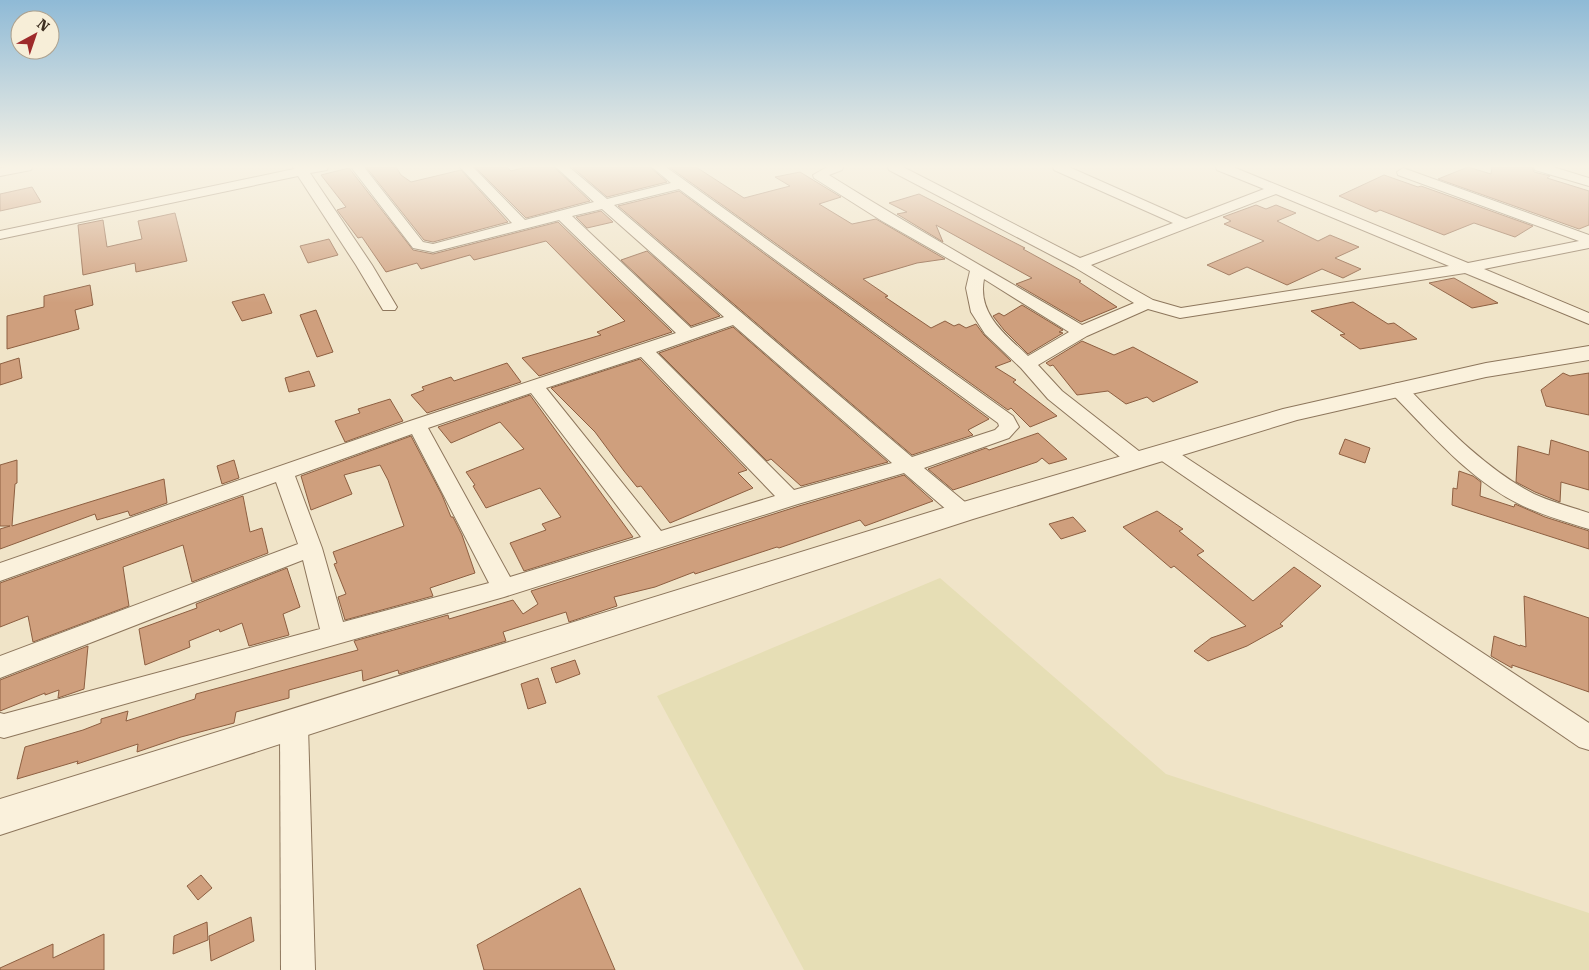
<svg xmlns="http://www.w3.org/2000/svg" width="1589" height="970" font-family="'Roboto Serif',serif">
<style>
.farmland{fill:#e6deb5}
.building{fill:#cf9f7d;stroke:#8d5f41}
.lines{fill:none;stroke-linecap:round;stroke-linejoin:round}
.minor-casing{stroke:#8d765c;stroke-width:2}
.tertiary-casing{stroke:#8d765c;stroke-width:2}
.minor{fill:#faf1dc;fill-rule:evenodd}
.tertiary{fill:#faf1dc;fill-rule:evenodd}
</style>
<rect width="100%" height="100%" fill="#f0e4c8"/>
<path class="farmland" d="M940 578 1166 774 1589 913V970H804L657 696Z"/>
<g class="building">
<path d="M366 167H396L401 175 411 182 461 170 508 222 433 242 424 240Z"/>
<path d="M475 167H507L511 171 526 167H554L590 201 526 218Z"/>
<path d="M572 167H650L667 182 607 197Z"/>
<path d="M669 167H696L744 198 790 186 775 177 800 172 841 197 819 204 852 224 876 219 945 259 917 263 863 279 888 296 885 297 931 328 945 321 954 326 959 324 966 328 976 324 984 335 1011 361 995 367 1016 380 1013 382 1057 416 1030 427 1011 408 1008 410Z"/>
<path d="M1468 167 1491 174 1492 167H1532L1534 172 1550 176 1547 178 1589 191V225L1579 229 1438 179Z"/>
<path d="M349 168 413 250 433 254 558 222 672 332 539 376 522 358 601 335 597 332 625 321 546 241 474 260 470 255 421 269 417 263 386 272 362 237 358 238 337 210 346 207 321 175Z"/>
<path d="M1384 175 1418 187 1421 186 1533 226 1515 237 1474 223 1444 235 1380 210 1376 212 1339 196Z"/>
<path d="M32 187 41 202 0 211V194Z"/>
<path d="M679 191 989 419 968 430 973 435 912 455 618 206Z"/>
<path d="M919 194 1025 248 1023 249 1081 281 1079 282 1117 307 1081 322 1016 284 1032 278 936 225 943 242 897 214 907 212 889 203Z"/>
<path d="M1256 205 1266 209 1276 205 1296 213 1277 221 1318 241 1330 235 1359 247 1335 258 1361 269 1343 278 1322 269 1287 285 1247 267 1229 275 1207 265 1264 241 1224 224 1231 221 1223 217Z"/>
<path d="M601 211 613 222 587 228 576 217Z"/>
<path d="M175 213 187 261 136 272 135 263 83 275 78 225 103 220 107 247 142 239 138 221Z"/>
<path d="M329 239 338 255 308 263 300 246Z"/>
<path d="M647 251 720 316 691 326 621 260Z"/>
<path d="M1454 278 1498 303 1472 308 1429 283Z"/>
<path d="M90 285 93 305 75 310 79 329 7 349V316L44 307V296Z"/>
<path d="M264 294 272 313 242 321 232 302Z"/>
<path d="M1353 302 1388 324 1394 323 1417 339 1360 349 1340 335 1345 334 1311 311Z"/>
<path d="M1022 305 1063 330 1059 332 1063 333 1028 354 1004 330 993 316 999 313 1004 316Z"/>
<path d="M316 310 333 352 317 357 300 315Z"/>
<path d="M733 327 888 462 801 486 771 459 767 461 659 353Z"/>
<path d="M1082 341 1114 355 1133 347 1198 382 1153 402 1147 397 1126 404 1108 391 1077 395 1053 365 1050 366 1046 363Z"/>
<path d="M19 358 22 378 0 385V364Z"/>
<path d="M640 359 747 470 738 473 753 488 670 523 641 486 637 487 624 471 595 432 551 388Z"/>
<path d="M507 363 521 382 427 413 411 395 424 390 422 387 451 377 454 381Z"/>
<path d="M309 371 315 386 289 392 285 378Z"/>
<path d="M1563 373 1570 376 1589 373V415L1546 406 1541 390Z"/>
<path d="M530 395 633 537 524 571 510 543 546 530 542 524 561 517 540 488 486 508 473 486 475 485 466 472 524 449 500 422 451 443 438 427Z"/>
<path d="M390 399 403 421 345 442 335 421 360 413 358 409Z"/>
<path d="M1038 433 1067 459 1049 464 1042 458 1037 462 953 490 928 469 986 448 989 450Z"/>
<path d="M411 436 442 495 451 517H453L462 535 475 573 430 588 433 596 345 620 338 597 346 594 334 564 337 563 333 552 404 526 388 480 380 465 344 475 352 494 311 510 301 476Z"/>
<path d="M1345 439 1370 448 1365 463 1339 454Z"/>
<path d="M1551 440 1589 452V490L1561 482 1560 502 1535 492 1516 482 1518 446 1549 455Z"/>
<path d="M17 460V483L15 484 12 526 164 479 167 503 130 516 128 511 97 520 95 514 0 549V529L10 526H0V465Z"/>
<path d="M234 460 239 478 222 484 217 466Z"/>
<path d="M1459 471 1473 476 1481 482 1480 496 1514 507 1515 504 1545 517 1589 531V549L1452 505 1453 488 1457 489Z"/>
<path d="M904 475 933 501 865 526 860 520 779 548 777 547 695 574 694 572 655 587 614 597 617 606 569 622 566 612 503 632 506 641 399 674 398 670 363 681 362 670 289 690V698L236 712 234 723 181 737 137 752 138 744 77 764 78 761 17 779 25 747 83 730 101 723V719L128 711 126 721 195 699 196 694 358 650 354 641 448 615 449 619 513 600 523 614 538 604 531 591 799 506Z"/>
<path d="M243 496 250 532 262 528 268 553 192 582 183 545 123 567 129 606 33 642 28 616 0 627V583Z"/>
<path d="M1157 511 1183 529 1179 531 1204 551 1197 555 1253 601 1294 567 1321 586 1280 624 1283 626 1247 646 1208 661 1194 651 1211 638 1246 626 1174 566 1171 568 1123 527Z"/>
<path d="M1073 517 1086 531 1061 539 1049 524Z"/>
<path d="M287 568 300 607 283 614 289 635 249 646 242 623 220 632 219 629 189 641 190 647 145 665 139 629 197 608 196 604Z"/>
<path d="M1524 596 1589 618V692L1512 665V668L1491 656 1494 636 1520 646V645L1526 647Z"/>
<path d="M88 646 84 689 58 698 59 690 45 695V693L0 711V680Z"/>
<path d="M575 660 580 674 556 683 551 668Z"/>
<path d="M538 678 546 703 528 709 521 684Z"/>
<path d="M201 875 212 888 198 900 187 886Z"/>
<path d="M580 888 615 970H484L477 945Z"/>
<path d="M251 917 254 941 211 961 209 936Z"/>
<path d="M207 922 208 940 173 954 174 936Z"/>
<path d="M104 934V970H0V968L53 944V958Z"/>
</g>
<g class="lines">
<defs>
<g id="minor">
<path d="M7 167H32L31 170 0 176V168Z"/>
<path d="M293 167H328L327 170 310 173 372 265 397 307 395 310H383L356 265 298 176 0 239V231L294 169Z"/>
<path d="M351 167H364L423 242 433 244 512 223 460 167H473L525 220 594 202 556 167H569L607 199 671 183 652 167H666L1013 416 1019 427 1009 438 924 468 971 507 974 512 971 517 963 520 955 517 904 473 798 504 504 597 4 738 0 737V713L4 714 320 629 303 560 0 678V656L298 544 276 482 0 581V563L410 421 676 333 559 220 433 252 413 248ZM679 189 998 423 999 426 995 430 912 457 614 205ZM602 209 724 317 691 328 572 216ZM733 325 892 463 794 490 656 352ZM641 357 775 496 661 531 546 388ZM531 393 641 537 510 577 428 428ZM412 434 489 583 343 622 322 548 295 476Z"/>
<path d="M827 167H843L842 170 829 175C912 227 998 275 1082 325L1134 303 1074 267 889 170 888 167H903L1080 258 1173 223 1054 170 1053 167H1069L1186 219 1264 189 1217 170 1216 167H1233L1468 263 1579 241 1398 175 1397 172 1403 168 1589 235V248L1484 269 1589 313V324L1465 273 1180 318 1148 309 1087 336 1038 365 1062 391 1144 455 1147 460 1144 465 1137 467 1130 465 1048 399 1021 368 985 334 971 312 966 288 970 271 882 221 814 178 813 175ZM1276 194 1449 266 1181 308 1153 300 1091 265ZM984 279 1069 332 1028 356C1006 335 977 314 984 279Z"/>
<path d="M1534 167H1553L1589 178V186L1535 170Z"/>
<path d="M1398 383 1405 385C1444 425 1484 468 1534 494 1552 502 1571 507 1589 513V529C1566 522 1542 515 1521 505 1469 480 1431 433 1391 393L1389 389 1391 385Z"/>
<path d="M1163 445 1170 447 1589 723V750L1579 747 1156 457 1153 452 1156 447Z"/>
<path d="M294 714 304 717 308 726 315 970H281L280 726 284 717Z"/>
</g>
<path id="tertiary" d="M1589 346V360L1486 377 1297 420 973 519 0 835V799L953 505 1283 409 1486 363Z"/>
</defs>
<use href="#minor" class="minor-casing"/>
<use href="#tertiary" class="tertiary-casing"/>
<use href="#minor" class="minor"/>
<use href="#tertiary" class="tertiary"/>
</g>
<linearGradient id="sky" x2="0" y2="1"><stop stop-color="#8fbad6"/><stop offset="0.55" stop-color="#f8f3e6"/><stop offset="1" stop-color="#f8f3e6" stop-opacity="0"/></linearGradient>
<rect width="1589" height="303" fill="url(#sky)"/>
<g transform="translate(35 35) rotate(40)"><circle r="24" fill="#f7eed8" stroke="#ada18e"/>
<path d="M0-4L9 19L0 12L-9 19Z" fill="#9e2a2b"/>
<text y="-8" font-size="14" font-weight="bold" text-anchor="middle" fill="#3d2e20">N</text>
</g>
</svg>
